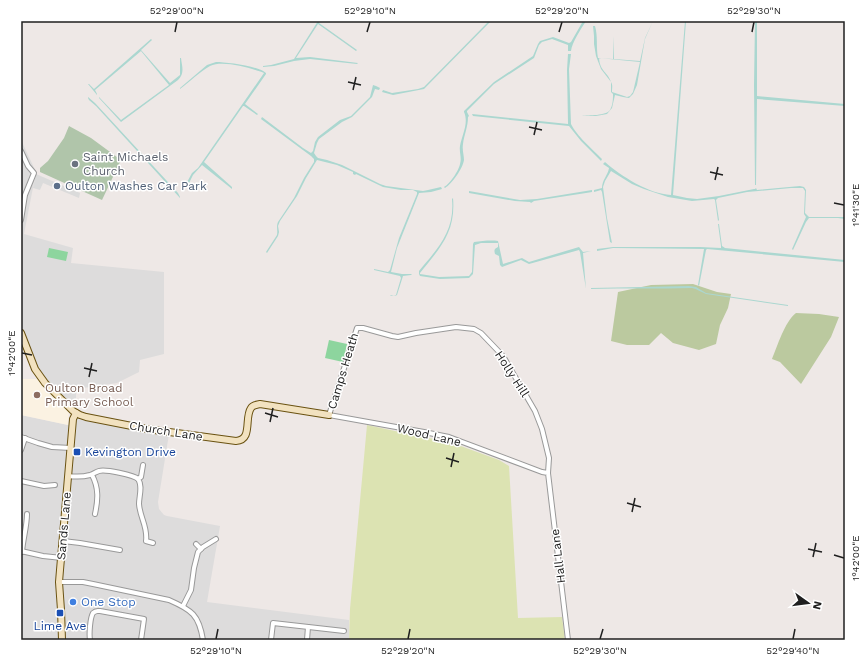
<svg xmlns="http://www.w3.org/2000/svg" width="866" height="661" font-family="'Work Sans',sans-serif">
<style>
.residential{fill:#dddcdc}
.education{fill:#fbf2e2}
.grass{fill:#dce3b2}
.forest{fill:#bbc99f}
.cemetery{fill:#b0c5aa}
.pitch{fill:#8dd59e}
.parking{fill:#dbdbdb}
.water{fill:#abd7d0;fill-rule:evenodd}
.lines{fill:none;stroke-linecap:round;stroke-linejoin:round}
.street-casing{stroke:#999;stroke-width:6}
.secondary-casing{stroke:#6a5211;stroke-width:8}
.street{stroke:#fff;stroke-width:4}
.secondary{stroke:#f2e2c0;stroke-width:6}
.ticks{fill:none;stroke:#1f1f1f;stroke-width:1.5}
.worship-dot{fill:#6b7280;stroke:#fff;stroke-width:1.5}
.service-dot{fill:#5c6f8a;stroke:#fff;stroke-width:1.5}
.education-dot{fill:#8d6e63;stroke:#fff;stroke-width:1.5}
.transit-dot{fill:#1a4fb4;stroke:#fff;stroke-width:1.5}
.shop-dot{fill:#3f7fe0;stroke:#fff;stroke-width:1.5}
.labels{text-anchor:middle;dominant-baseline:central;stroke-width:3;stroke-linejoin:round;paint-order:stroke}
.worship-label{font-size:12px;fill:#5b616d;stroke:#fff;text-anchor:start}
.service-label{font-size:12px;fill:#4e5e75;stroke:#fff;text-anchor:start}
.street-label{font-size:12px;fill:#1f1f1f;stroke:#fff}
.education-label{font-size:12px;fill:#785e54;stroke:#fff;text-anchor:start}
.transit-label{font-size:12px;fill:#164399;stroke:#fff;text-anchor:start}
.shop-label{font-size:12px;fill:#366cbe;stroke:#fff;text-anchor:start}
.neatline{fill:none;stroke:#1f1f1f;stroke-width:1.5}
.ticks-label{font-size:10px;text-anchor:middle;fill:#1f1f1f}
</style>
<rect width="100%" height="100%" fill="#eee8e6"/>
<g class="residential">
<path d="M21 140 36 172 24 234 73 248 71 263 164 272V354L140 360 139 372 117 383 76 389V409L47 381 37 368 21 325Z"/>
<path d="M21 415 68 425 75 426 76 419 169 434 158 502 159 509 164 515 167 516 220 526 207 602 349 620V640H21Z"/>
</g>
<path class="education" d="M21 379H38L69 410 68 425 21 415Z"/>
<path class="grass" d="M367 425 423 437 447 441 499 460 509 466 518 618 562 617 565 640H349L350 609Z"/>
<g class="forest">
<path d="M693 284 717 292 731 294 728 308 720 325 716 344 699 350 673 343 661 333 649 345H627L611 341 618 292 651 285Z"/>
<path d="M796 313 819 314 839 317 831 337 801 384 780 362 772 359C777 347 785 321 796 313Z"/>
</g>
<path class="cemetery" d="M69 126 91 138 121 160 102 200 40 172V168L48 161 64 138Z"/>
<g class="pitch">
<path d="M49 248 68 252 66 261 47 257Z"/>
<path d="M329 340 347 344 343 362 325 358Z"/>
</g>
<path class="parking" d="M36 174 80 193 79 198 43 183 40 190 33 188Z"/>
<g class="water">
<path d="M318 21H319V23L357 50 356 51 318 24 296 58 310 57 358 63 357 64 310 59 294 61 274 66 263 67V66L271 65 294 59Z"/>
<path d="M489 21H491L424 89 393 95 382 92 383 90 392 93 418 89 424 87Z"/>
<path d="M583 21H586C581 29 572 42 571 51H568V45L552 39 542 42 539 45 534 58 494 84 467 111V112L469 116 468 117C468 127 464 135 463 144 462 150 464 155 464 160 463 168 452 184 445 188L444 187C450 184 459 170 460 164 462 158 459 152 460 146 462 135 469 123 464 112V111L494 82 533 56 538 44 540 41 553 37 569 43 571 42Z"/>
<path d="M653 21 645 39 637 85 633 94 629 98 623 97 615 95 612 108 607 114 596 116H582C589 115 606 116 610 110 613 105 613 99 613 94L611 92V82L601 69 596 56 594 44V36L593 26H595C598 36 596 47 598 58L613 59 614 36V59L640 61 645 38ZM599 58 640 62 633 92 630 96 627 97 612 92C612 88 613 85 611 82 608 72 600 72 599 58Z"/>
<path d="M685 21H686L673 195 687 198 697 199 719 196 754 189H755L756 188 757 190 800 186 804 187 806 190 805 213 809 217H845V219L838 218H809L806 222 793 250 792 249 806 217 804 214 805 191 803 188H791L747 192 718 198 716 200 719 220 718 221 715 200 714 199 692 201 668 197 644 189 632 184 611 171 605 181 603 187 607 218 612 243 610 242 602 192 601 190 594 192V190L602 188C602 180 608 175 609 168L603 164 605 162C621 176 649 194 671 195Z"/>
<path d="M755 21H757V96L845 104V106L757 99 756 185H755L754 85Z"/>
<path d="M151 39 152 40 141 50 170 83 180 75V58H181C182 67 185 73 178 80L121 122 120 121 99 98V97L121 120 169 85 141 51 95 90 97 94V95L88 84H89L94 89Z"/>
<path d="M568 54H571L569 69 571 124C576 135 593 150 602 159L601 161 581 141 569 126 473 116 472 114 568 124V123L567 70Z"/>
<path d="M216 62C226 62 259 66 266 73V74L245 104 258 114 257 115 244 106H243L204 162 232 187V189L202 165 193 175 188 185 186 184 192 173 198 168 264 73C251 68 223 60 210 66 202 70 188 83 180 89V88L207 65Z"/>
<path d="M373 85 376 86 380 88 379 90 375 89 372 97 352 117 342 122 319 139 317 143 314 153 316 156 318 158 327 160 342 165 380 184 386 186 423 191 428 190 441 187 442 189 431 192 419 193 397 248 391 272 402 274H412L411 275 403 276 397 295 395 296H391L390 295 394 296 396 295 401 278 400 276 374 270V269L388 272 390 270 399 238 417 194V192L413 190H401L383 187 356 174 355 175 353 174V172L337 165 317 160 306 178 297 196 280 221 278 226 279 232 278 236 267 253 266 252 277 235C278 230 276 227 278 222L294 198 304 178 314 162V159L311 156 261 119 262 117 303 148 311 153 313 151 315 142 318 137 340 120 351 116 370 97Z"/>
<path d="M88 97 95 103 178 193 180 197V198L96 106 89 100 88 98Z"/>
<path d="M592 190V192L586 193 534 201 531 203 530 202 515 201 469 193V191L520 200 537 199Z"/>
<path d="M453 198C456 232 440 248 420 273V274L439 277 469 276 472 272 473 244 474 242C482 241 491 240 498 241L503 264 522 258 529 262 579 247 583 252 591 251 583 253 586 289 580 252 579 250 529 264 521 260 502 267 500 265 499 256 495 254C494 250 494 249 498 247V243H481L475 245 473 274 469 278 440 279 420 276 419 274V271C438 248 455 231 452 199Z"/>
<path d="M718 224H719L722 246 725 248 845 260V262L707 249 706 250 699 286 698 285 704 249 613 248 597 251V249L613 247H700L721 248V246Z"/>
<path d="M689 286 696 287 706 293 788 305V306L706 294C701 292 697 289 692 288 658 289 625 288 591 289V288Z"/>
</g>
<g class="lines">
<defs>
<g id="street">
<path d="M21 151 28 166 34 173 25 195 21 220"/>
<path d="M21 437 38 443 52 447 71 448"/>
<path d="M21 450 25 438"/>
<path d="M143 465 141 477 138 479C143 486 139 496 139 504 140 518 148 527 146 541L153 543"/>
<path d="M548 473 542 472 449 437 424 432 329 415 357 328H363L392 336 398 337 416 333 456 327 474 329 481 333 503 356 535 411 542 429 549 458 548 473 568 640"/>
<path d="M92 475C99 488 98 500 95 514"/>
<path d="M68 476C76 477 83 477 90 475 93 474 96 472 99 471 105 469 134 475 138 479"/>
<path d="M21 481 44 486 55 485"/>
<path d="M63 541 80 543 120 550"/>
<path d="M196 544 201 549"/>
<path d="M21 551 43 556 62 558"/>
<path d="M22 552C23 539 27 526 27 514"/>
<path d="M59 582H83L93 584 169 600C192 610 199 615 203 640"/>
<path d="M183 606 191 590 194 568 198 552 203 547 216 539"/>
<path d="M90 640C89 634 90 618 93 613 96 610 97 611 100 611L144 619 141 640"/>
<path d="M271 640 273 623 344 631"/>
<path d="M307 640 308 627"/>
</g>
<g id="secondary">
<path d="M21 333 35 369 45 383 73 411 80 415 86 417 147 429 236 441C253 440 244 418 251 408 253 405 256 405 260 404L329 415"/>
<path d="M62 640 61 610 59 582 60 570 73 419 76 413"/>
</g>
</defs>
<use href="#street" class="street-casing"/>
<use href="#secondary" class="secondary-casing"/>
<use href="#street" class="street"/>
<use href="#secondary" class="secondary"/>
</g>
<path class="ticks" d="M175 32 177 22M367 32 370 22M559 32 562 22M752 32 754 22M348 82 361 85M353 90 356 77M529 127 542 130M534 135 537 122M710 172 723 175M715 180 718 167M834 203 844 205M22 353 32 355M84 368 97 371M89 377 92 363M265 413 278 417M270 422 273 408M446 458 459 462M451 467 454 453M627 503 641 507M632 512 635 498M808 549 822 552M834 555 844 558M813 557 816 543M216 639 218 629M408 639 410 629M600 639 603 629M793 639 795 629"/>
<circle class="worship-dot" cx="75" cy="164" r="4"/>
<circle class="service-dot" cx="57" cy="186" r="4"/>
<circle class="education-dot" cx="37" cy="395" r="4"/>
<g class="transit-dot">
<rect x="73" y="448" width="8" height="8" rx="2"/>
<rect x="56" y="609" width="8" height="8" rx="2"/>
</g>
<circle class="shop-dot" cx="73" cy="602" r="4"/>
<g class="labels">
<g class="worship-label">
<text x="83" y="157">Saint Michaels<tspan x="83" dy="14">Church</tspan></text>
</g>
<g class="service-label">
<text x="65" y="186">Oulton Washes Car Park</text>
</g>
<g class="street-label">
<text transform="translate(343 371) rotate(-73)">Camps Heath</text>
<text transform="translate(512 374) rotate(57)">Holly Hill</text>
<text transform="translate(166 431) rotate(9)">Church Lane</text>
<text transform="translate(429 435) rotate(13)">Wood Lane</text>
<text transform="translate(64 526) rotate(-85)">Sands Lane</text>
<text transform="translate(558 556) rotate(-97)">Hall Lane</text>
</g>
<g class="education-label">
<text x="45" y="388">Oulton Broad<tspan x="45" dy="14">Primary School</tspan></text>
</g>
<g class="transit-label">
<text x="85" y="452">Kevington Drive</text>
<text x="60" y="626" text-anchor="middle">Lime Ave</text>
</g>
<g class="shop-label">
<text x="81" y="602">One Stop</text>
</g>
</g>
<rect width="866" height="661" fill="none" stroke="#ffffff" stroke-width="44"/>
<g transform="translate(808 603) rotate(104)" stroke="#ffffff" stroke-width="3" paint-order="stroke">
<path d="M0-3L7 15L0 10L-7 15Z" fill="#1f1f1f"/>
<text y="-6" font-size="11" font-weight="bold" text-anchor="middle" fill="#1f1f1f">N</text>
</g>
<rect x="22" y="22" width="822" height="617" class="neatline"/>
<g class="ticks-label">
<text x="177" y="14">52°29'00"N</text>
<text x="370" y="14">52°29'10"N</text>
<text x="562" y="14">52°29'20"N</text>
<text x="754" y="14">52°29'30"N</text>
<text transform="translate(855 205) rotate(-90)" y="4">1°41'30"E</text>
<text transform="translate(11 353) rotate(-90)" y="4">1°42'00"E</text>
<text transform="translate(855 558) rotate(-90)" y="4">1°42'00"E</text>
<text x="216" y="654">52°29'10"N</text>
<text x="408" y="654">52°29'20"N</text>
<text x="600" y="654">52°29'30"N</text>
<text x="793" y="654">52°29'40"N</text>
</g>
</svg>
